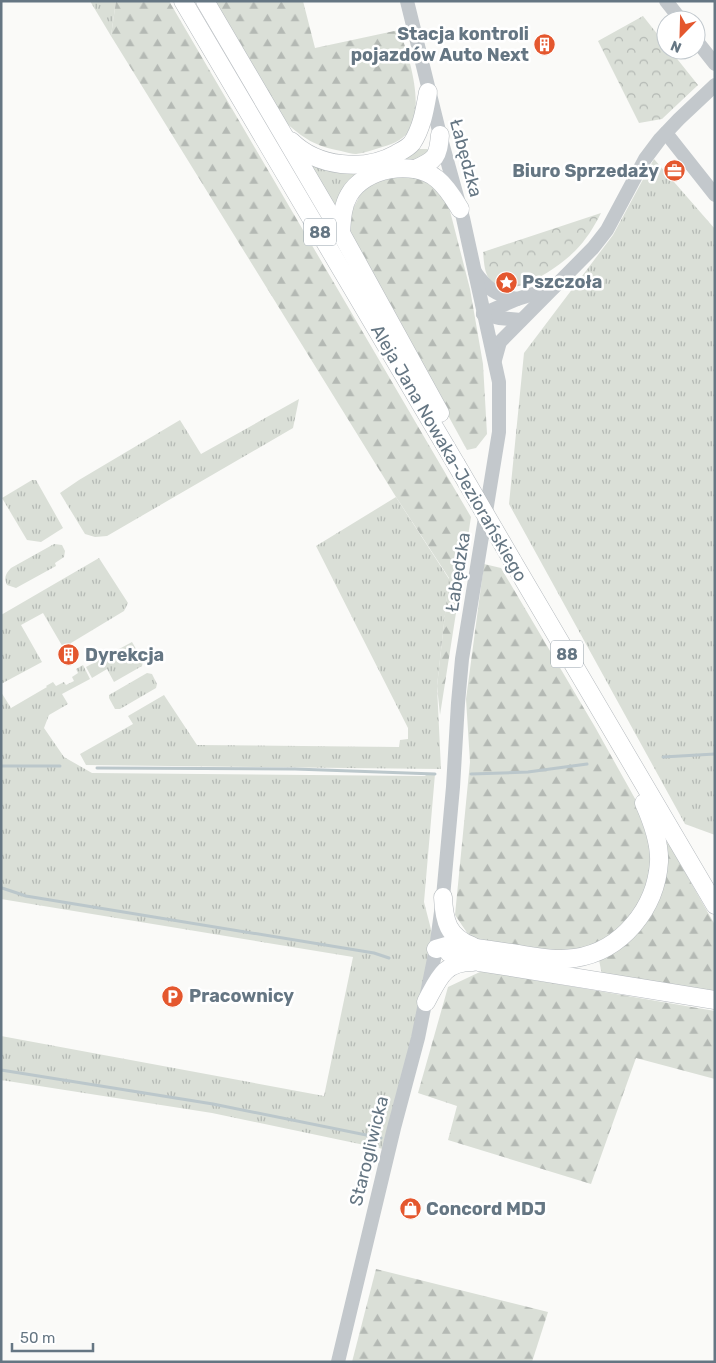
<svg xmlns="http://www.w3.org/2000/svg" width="716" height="1363" font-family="Rubik,sans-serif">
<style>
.grass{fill:url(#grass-tufts)}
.forest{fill:url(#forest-firs)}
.park{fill:url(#park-crowns)}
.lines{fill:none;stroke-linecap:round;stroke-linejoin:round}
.stream{stroke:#bbc7cb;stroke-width:3}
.major-casing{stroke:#b5babe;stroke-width:19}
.minor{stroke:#c3c8cc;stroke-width:14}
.major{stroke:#fff;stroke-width:18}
.major-bridge-casing{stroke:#b5babe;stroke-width:19;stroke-linecap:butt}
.major-bridge{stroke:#fff;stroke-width:18}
.labels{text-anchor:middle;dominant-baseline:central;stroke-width:5;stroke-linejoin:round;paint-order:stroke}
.shield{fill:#fff;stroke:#939fa8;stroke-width:1}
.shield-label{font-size:16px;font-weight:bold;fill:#657683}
.poi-label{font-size:18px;font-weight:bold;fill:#657683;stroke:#fff;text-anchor:start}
.street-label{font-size:18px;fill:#657683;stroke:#fff}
</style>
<defs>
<pattern id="grass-tufts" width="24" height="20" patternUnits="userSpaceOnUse" patternTransform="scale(1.25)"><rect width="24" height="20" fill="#dadfd7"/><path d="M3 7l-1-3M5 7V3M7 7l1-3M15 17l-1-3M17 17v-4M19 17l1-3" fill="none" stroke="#b4b9b4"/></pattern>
<pattern id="forest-firs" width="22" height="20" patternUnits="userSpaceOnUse" patternTransform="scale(1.25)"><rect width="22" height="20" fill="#dadfd7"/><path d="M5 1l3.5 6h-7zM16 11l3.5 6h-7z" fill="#b4b9b4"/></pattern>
<pattern id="park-crowns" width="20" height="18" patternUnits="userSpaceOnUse" patternTransform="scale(1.25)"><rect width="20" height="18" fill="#dadfd7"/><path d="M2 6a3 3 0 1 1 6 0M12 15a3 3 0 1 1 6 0" fill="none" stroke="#b4b9b4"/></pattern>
</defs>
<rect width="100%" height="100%" fill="#fafaf8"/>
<g class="grass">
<path d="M90 1H116L111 36Z"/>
<path d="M420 149H427L431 151 427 159 387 165 336 213 303 158 333 167Z"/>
<path d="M654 159 715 229V835L685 824 509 504 524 353 613 235Z"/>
<path d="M299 399 293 428 107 536 95 537 85 534 60 493 79 480 180 420 201 454Z"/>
<path d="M32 480H36L63 528 41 542 27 540 2 498Z"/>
<path d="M396 497 449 579 437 686 441 769 86 765 80 754 133 724 128 716 164 695 197 745 399 747 400 740 408 739V728L316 546Z"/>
<path d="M54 544 62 545 65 551 64 557 55 563 56 566 16 588 7 585C4 578 5 574 11 568Z"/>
<path d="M99 558 128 603 124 611 71 643V644L64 649 43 613 21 625 42 662 1 684V615Z"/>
<path d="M132 642 143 661 142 666 114 682 107 669 92 678 86 667Z"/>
<path d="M83 665 90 679 62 694 68 704 49 715 44 728 64 757 92 773 425 776 427 774H435L424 902 436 949 388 1150 212 1113 1 1080V1036L324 1096 353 957 1 899V692L11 708 47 687 46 686 53 682 56 686 64 682 66 685 74 681 72 677 78 673 76 669Z"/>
<path d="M147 673 152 674 157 684 156 688 120 709H115L109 698V695Z"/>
</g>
<g class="forest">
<path d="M116 1H169L471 517 440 715 437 686 449 578 396 497 111 36Z"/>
<path d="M214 1H303L315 48 399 30C409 54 425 108 409 131 402 141 390 145 379 148 372 150 364 153 356 154 352 154 346 152 341 151 315 146 304 139 284 121Z"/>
<path d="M399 175 424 180 440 190 450 211 470 289 483 364 487 434 476 448 467 450 353 242 349 227 351 210C357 205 358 196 363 190 372 180 387 178 399 175Z"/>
<path d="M484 564 501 568 595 727 643 813 653 849 649 880 643 899 615 934 596 945 568 952 493 945 470 937 455 915 470 762 466 699Z"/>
<path d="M667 843 669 844 715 925V991L602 975 598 955 621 944Z"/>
<path d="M482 971 715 1011V1079L636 1058 591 1184 448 1140 457 1106 418 1093 448 987Z"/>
<path d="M376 1269 548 1312 532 1362H352Z"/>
</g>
<g class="park">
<path d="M643 16 666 45V50H670L698 85 662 119 639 123 598 41Z"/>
<path d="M601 213C594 227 586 240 575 251 560 266 510 303 491 281 484 274 484 261 483 252Z"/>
</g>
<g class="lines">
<g class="stream">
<path d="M663 757 715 754"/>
<path d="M1 766H60"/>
<path d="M97 768 295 769 435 774"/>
<path d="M471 774 528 772 587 764"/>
<path d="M2 888 26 896 374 953 389 958"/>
<path d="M1 1070 213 1104 381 1138"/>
</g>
<defs>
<g id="major">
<path d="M183 1 456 464"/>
<path d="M205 1 341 233 440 413"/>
<path d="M291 141C317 167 364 172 396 154 401 151 408 148 412 143 422 128 425 109 428 92"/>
<path d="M415 169C436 160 438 157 440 135"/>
<path d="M341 233C342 220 342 207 349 195 364 168 413 159 437 179 447 187 454 199 460 209"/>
<path d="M512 560 715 905"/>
<path d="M443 897C444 921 448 937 472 946"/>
<path d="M436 949 450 945C470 947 491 950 511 953 532 956 554 961 575 958 622 951 656 908 659 862 660 842 652 821 644 803"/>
<path d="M449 953 479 962 715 1000"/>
<path d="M426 1002C438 980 444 961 473 962"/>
</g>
</defs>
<use href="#major" class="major-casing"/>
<g class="minor">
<path d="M666 1 681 20"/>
<path d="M696 40 715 64"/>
<path d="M666 133 715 195"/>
<path d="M475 272C486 288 497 296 517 299"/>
<path d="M483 314 517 299 553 288"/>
<path d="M483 314 499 318 521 320"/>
<path d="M495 360 500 342 593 248 607 230 645 159 660 139 679 119 715 85"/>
<path d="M338 1362 394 1128 418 1038 436 949 443 897 453 787 458 703 462 659 499 432V382L463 218 440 135 407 1"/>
</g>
<use href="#major" class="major"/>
<defs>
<path id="major-bridge" d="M456 464 512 560"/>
</defs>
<use href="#major-bridge" class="major-bridge-casing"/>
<use href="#major-bridge" class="major-bridge"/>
</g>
<defs>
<symbol id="building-disc" viewBox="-11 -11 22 22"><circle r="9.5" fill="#e4572e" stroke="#fff"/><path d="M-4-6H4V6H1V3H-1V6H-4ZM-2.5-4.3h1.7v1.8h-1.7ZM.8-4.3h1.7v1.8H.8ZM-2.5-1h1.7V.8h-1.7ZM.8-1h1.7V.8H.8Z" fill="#fff"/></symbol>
<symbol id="office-disc" viewBox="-11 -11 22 22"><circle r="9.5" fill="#e4572e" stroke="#fff"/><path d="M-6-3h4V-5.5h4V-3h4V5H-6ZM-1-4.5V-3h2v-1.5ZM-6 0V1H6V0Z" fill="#fff"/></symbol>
<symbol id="sight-disc" viewBox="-11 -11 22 22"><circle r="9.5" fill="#e4572e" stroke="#fff"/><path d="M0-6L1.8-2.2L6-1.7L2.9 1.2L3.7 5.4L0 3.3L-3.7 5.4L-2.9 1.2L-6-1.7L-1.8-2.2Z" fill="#fff"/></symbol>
<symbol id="parking-disc" viewBox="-11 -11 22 22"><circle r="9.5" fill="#e4572e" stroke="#fff"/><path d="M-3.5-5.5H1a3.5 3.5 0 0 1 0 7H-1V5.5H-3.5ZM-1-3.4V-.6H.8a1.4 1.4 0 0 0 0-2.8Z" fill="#fff"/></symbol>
<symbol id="shop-disc" viewBox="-11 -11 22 22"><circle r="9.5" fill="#e4572e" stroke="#fff"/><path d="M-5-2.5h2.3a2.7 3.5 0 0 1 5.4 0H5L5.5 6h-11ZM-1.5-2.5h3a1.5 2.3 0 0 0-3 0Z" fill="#fff"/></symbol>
</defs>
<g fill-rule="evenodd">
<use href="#building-disc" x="532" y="32" width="25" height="25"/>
<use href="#office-disc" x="662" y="158" width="25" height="25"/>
<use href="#sight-disc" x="494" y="270" width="25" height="25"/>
<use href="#building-disc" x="56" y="642" width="25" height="25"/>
<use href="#parking-disc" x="160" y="984" width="25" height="25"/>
<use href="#shop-disc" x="398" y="1196" width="25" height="25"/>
</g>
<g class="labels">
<g class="shield">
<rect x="304" y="218.5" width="32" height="27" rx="4"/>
<rect x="551" y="640.5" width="32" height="27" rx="4"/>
</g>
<g class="shield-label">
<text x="320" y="232">88</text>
<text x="567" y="654">88</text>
</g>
<g class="poi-label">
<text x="529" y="34" text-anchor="end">Stacja kontroli<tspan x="529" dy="21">pojazdów Auto Next</tspan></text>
<text x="659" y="171" text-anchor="end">Biuro Sprzedaży</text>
<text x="522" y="282">Pszczoła</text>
<text x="85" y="655">Dyrekcja</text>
<text x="189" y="996">Pracownicy</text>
<text x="426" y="1209">Concord MDJ</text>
</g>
<g class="street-label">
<text transform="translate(466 158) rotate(75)">Łabędzka</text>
<text transform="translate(449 453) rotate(60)">Aleja Jana Nowaka-Jeziorańskiego</text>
<text transform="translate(458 572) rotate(-81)">Łabędzka</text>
<text transform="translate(369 1151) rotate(-76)">Starogliwicka</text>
</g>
</g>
<rect width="716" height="1363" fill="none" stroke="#657683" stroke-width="5"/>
<g transform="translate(681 35) rotate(203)"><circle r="24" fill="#ffffff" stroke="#c1c8cd"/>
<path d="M0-4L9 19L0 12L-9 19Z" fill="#e4572e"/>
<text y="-8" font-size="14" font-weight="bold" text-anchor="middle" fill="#657683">N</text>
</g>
<path d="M12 1343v8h81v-8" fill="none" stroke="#657683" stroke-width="2.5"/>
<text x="20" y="1343" font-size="15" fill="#657683" stroke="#ffffff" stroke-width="4" paint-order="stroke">50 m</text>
</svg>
